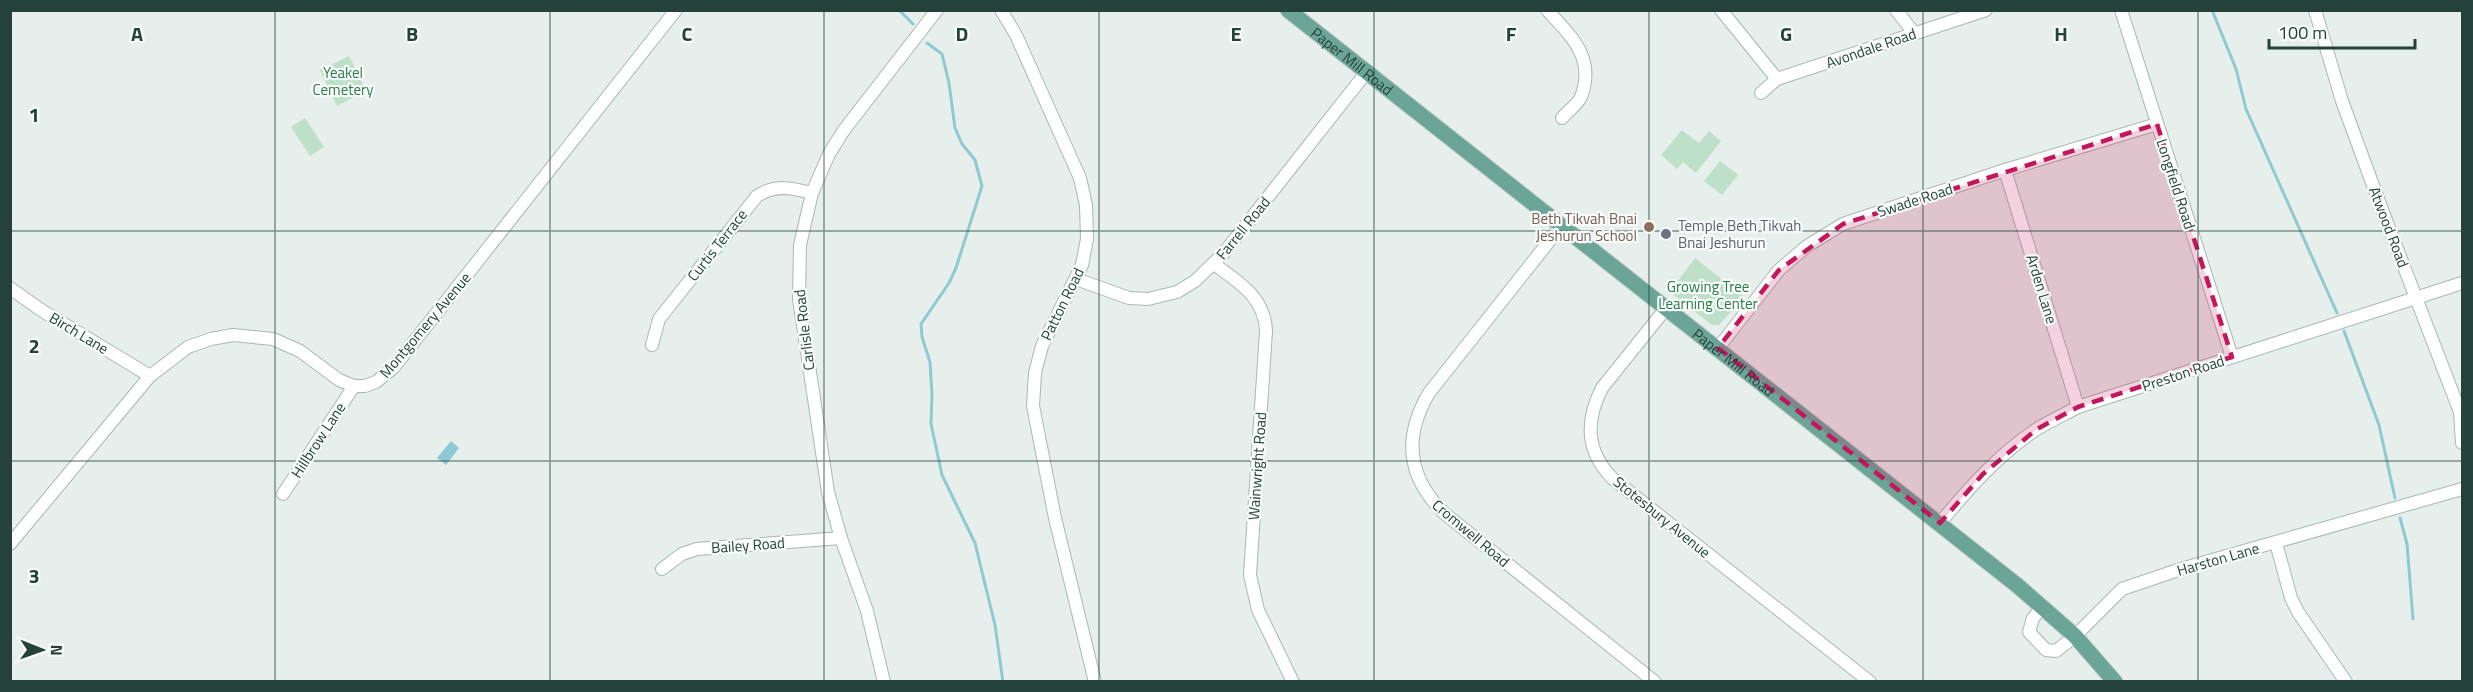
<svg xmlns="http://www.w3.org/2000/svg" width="2473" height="692" font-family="'Titillium Web',sans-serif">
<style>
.green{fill:#bfe0c8}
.water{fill:#8ec9d4}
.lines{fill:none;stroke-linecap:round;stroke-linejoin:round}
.stream{stroke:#8ec9d4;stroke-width:3}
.minor-casing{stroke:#a8b8b2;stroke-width:14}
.major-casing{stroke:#c2cac8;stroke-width:17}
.minor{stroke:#fff;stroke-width:12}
.major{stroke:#6aa596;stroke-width:15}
.marked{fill:#c2185b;fill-opacity:0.2;stroke:#c2185b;stroke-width:4.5;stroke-dasharray:12 8;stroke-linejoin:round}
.grid{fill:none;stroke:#24423a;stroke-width:1.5;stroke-opacity:0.55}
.education-dot{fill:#8d6e63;stroke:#f7fbf9;stroke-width:2}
.worship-dot{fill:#6b7280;stroke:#f7fbf9;stroke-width:2}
.labels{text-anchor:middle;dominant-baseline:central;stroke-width:4.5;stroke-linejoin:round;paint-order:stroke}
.street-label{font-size:15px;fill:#24423a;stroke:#f7fbf9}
.park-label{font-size:15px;fill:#2d7a4b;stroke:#f7fbf9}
.education-label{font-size:15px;fill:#785e54;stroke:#f7fbf9;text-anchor:end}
.worship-label{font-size:15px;fill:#5b616d;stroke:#f7fbf9;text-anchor:start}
.grid-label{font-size:20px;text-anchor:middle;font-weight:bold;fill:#24423a;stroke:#f7fbf9;stroke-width:4.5;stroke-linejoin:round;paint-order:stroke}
</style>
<rect width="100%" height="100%" fill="#e6efeb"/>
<g class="green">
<path d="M349 56 366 91 337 106 320 70Z"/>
<path d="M305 118 324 147 310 156 291 127Z"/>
<path d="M1682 130 1699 143 1709 131 1721 141 1696 173 1683 162 1677 169 1661 155Z"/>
<path d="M1720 161 1738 175 1722 195 1704 181Z"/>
<path d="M1695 258 1744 297 1719 325H1712L1670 292Z"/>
</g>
<path class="water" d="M451 441 459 448 446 465 437 458Z"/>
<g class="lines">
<g class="stream">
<path d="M899 10 913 24"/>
<path d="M2212 10 2236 69 2246 109 2337 313"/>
<path d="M927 43 942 54 949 83 955 128 962 144 975 160 982 186 956 268 949 283 921 324 922 337 930 362 932 395 931 424 942 475 975 543 995 625 1003 682"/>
<path d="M2344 331 2379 425 2395 498"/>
<path d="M2400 518 2407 544 2413 619"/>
</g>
<defs>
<g id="minor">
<path d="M1001 10 1016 35 1080 178 1086 205 1087 239 1082 265 1042 346 1035 373 1033 406 1055 518 1095 682"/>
<path d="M1547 10C1571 36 1596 58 1581 97 1578 104 1567 112 1562 118"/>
<path d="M1721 10 1777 79"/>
<path d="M1896 10 1914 33"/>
<path d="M2121 10 2232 357"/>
<path d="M2315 10 2342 101 2381 207 2460 412 2462 443"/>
<path d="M1761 93 1777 79 1986 10"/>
<path d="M2005 170 2078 407"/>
<path d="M1562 225 1429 393C1403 437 1407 477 1444 513L1655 682"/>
<path d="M1214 264C1238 282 1265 297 1266 331L1250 575 1258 610 1293 682"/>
<path d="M1076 279 1129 298 1148 299 1177 292 1195 281 1223 254 1365 74"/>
<path d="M10 288 41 310 150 376"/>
<path d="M1667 307 1602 388C1585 421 1586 451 1612 478L1870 682"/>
<path d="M652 345 659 319 757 196C776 184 792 188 812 193"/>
<path d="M1718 348 1779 270 1807 246 1843 224 2005 170 2157 124"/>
<path d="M283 494 354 386"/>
<path d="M1940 523C1968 489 1999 454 2037 429 2050 421 2065 414 2078 407L2462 283"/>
<path d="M2276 543 2291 598 2298 612 2346 682"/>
<path d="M10 544 150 376 188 347 211 339 233 335 273 339 300 351 339 380 354 386H365L376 382 394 367 676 10"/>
<path d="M662 569 682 554 697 549 841 538"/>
<path d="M2043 607 2033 618 2029 632 2046 650 2056 651 2075 636 2122 589 2181 569 2462 489"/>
<path d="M884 682 867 611 841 538 828 492 799 299 800 245 812 193 829 154 844 130 937 10"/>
</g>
<g id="major">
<path id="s1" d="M1288 10 2018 586 2075 636 2115 682"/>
</g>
</defs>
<use href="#minor" class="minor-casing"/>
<use href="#major" class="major-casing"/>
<use href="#minor" class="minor"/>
<use href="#major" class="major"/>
</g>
<path class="marked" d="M2157 124 2232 357 2078 407 2037 429 1983 474 1940 523 1718 348 1779 270 1843 224Z"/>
<path class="grid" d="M275 10V682M550 10V682M824 10V682M1099 10V682M1374 10V682M1649 10V682M1923 10V682M2198 10V682M10 231H2462M10 461H2462"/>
<circle class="education-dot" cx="1649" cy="227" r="6"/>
<circle class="worship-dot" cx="1666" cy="234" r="6"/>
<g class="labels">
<g class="street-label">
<text transform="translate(1871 48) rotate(-19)">Avondale Road</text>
<text stroke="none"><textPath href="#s1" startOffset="82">Paper Mill Road</textPath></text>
<text transform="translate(2176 184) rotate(72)">Longfield Road</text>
<text transform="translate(1915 200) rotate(-18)">Swade Road</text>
<text transform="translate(2389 227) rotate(69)">Atwood Road</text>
<text transform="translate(1243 228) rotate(-51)">Farrell Road</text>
<text transform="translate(717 245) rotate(-52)">Curtis Terrace</text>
<text transform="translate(2042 289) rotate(73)">Arden Lane</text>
<text transform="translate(1062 304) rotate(-64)">Patton Road</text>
<text transform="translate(425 325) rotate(-50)">Montgomery Avenue</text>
<text transform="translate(804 330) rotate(-97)">Carlisle Road</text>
<text transform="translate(79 333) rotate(31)">Birch Lane</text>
<text stroke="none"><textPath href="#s1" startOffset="568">Paper Mill Road</textPath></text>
<text transform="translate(2183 373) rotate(-18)">Preston Road</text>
<text transform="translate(318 440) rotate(-57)">Hillbrow Lane</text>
<text transform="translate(1257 466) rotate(-86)">Wainwright Road</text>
<text transform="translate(1662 517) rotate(39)">Stotesbury Avenue</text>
<text transform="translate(1471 533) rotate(40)">Cromwell Road</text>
<text transform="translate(748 545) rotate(-4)">Bailey Road</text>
<text transform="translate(2218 559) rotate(-16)">Harston Lane</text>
</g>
<g class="park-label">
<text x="343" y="72">Yeakel<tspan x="343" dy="17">Cemetery</tspan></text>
<text x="1708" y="286">Growing Tree<tspan x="1708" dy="17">Learning Center</tspan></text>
</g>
<g class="education-label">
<text x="1637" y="218">Beth Tikvah Bnai<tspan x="1637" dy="17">Jeshurun School</tspan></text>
</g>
<g class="worship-label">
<text x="1678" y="225">Temple Beth Tikvah<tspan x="1678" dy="17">Bnai Jeshurun</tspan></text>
</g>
</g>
<g class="grid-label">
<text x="137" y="41">A</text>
<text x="412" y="41">B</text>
<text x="687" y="41">C</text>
<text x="962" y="41">D</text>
<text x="1236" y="41">E</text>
<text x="1511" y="41">F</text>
<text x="1786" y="41">G</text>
<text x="2061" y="41">H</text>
<text x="34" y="122">1</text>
<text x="34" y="353">2</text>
<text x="34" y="583">3</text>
</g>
<rect width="2473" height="692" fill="none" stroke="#24423a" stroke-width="24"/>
<g transform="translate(42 650) rotate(91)" stroke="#f7fbf9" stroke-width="4.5" paint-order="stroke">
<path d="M0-4.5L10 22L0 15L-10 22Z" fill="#24423a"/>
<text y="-9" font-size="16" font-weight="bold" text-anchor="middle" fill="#24423a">N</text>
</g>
<path d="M2269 39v9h146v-9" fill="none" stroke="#24423a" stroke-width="3"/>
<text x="2278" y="39" font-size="18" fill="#24423a" stroke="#f7fbf9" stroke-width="4.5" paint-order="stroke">100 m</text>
</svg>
